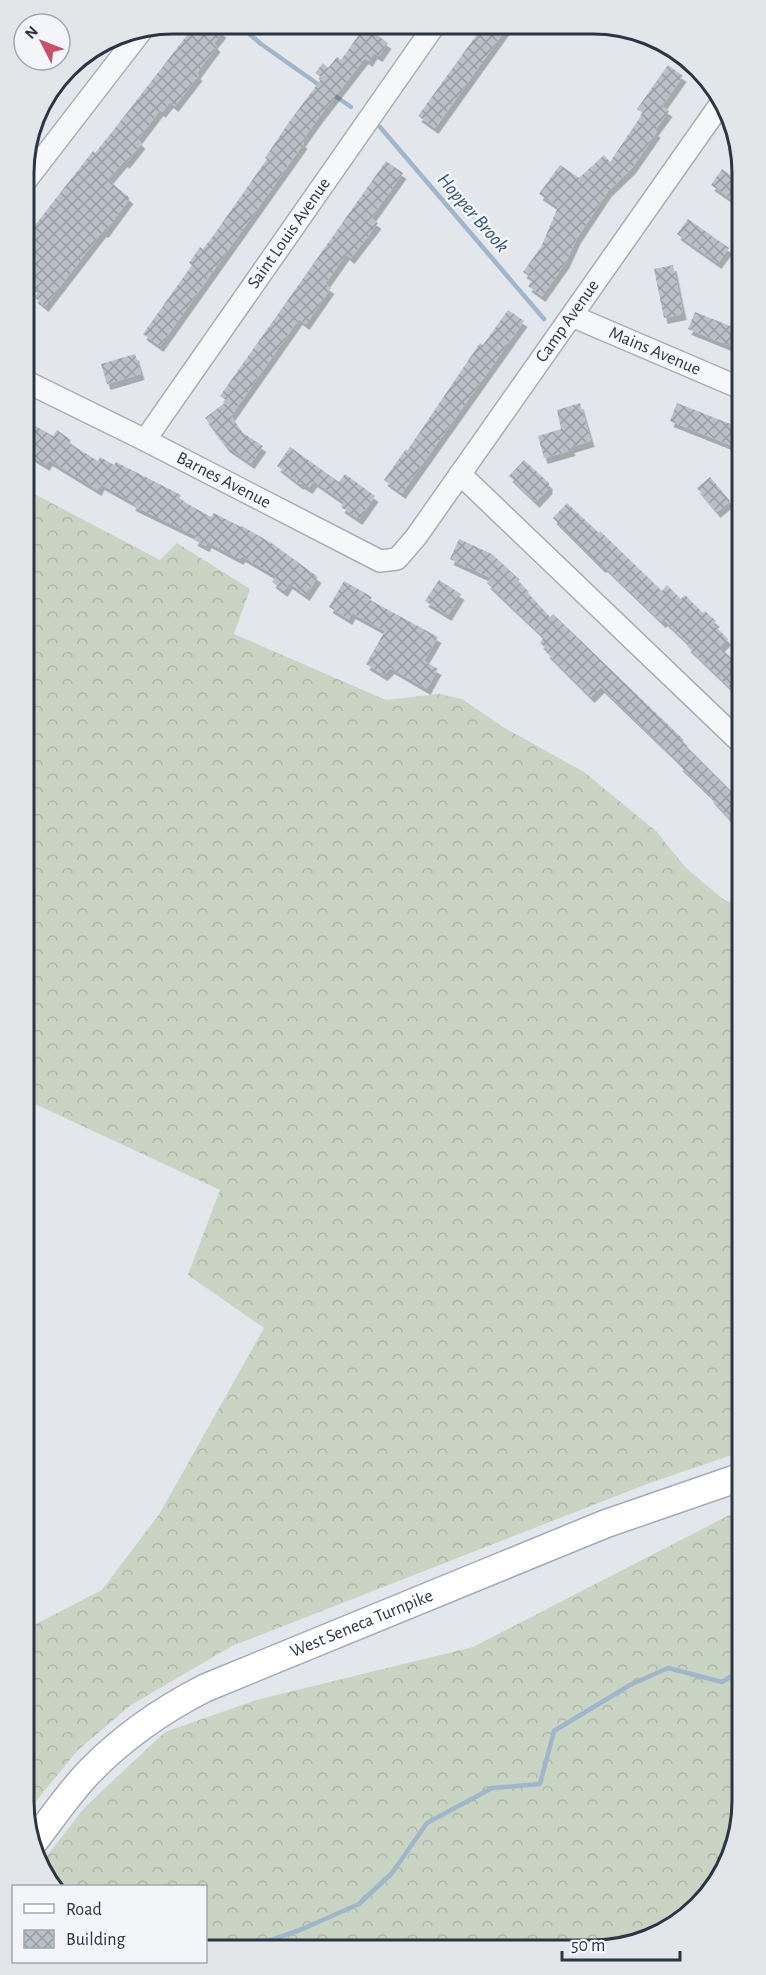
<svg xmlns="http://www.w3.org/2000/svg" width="766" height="1975" font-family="'Alegreya Sans',sans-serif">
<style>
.forest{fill:url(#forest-crowns)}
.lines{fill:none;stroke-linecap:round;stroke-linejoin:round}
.stream{stroke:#a1b6c8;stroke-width:4.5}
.building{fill:url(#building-cross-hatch);filter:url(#shadow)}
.minor-casing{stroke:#a8aeb5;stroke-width:24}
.major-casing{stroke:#a3abb6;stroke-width:30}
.minor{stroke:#f6f7f9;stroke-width:21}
.major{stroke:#fff;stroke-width:27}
.labels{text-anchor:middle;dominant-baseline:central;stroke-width:5;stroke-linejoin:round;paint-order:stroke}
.street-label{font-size:18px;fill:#2c3542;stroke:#f3f5f8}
.water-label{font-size:20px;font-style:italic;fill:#385574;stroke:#f3f5f8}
.rim{fill:none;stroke:#2c3542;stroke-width:3}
</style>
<defs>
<pattern id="forest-crowns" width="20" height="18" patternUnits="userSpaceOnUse" patternTransform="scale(1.5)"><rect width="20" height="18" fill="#c9d4c5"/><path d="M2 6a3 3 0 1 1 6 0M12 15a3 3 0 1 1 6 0" fill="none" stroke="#adb7aa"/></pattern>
<pattern id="building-cross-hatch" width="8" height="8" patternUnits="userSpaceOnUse" patternTransform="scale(1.5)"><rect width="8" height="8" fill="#bbc0c7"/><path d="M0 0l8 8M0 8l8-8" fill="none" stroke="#989da3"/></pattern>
<filter id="shadow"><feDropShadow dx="3.5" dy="6" stdDeviation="0" flood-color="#0004"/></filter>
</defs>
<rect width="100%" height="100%" fill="#e3e7eb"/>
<g class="forest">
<path d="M25 489 160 560 177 543 250 589 234 634 386 700 439 694 462 699 503 727 584 772 656 831 686 868 723 899 739 906 741 1452 647 1484 232 1646 131 1705 77 1751 29 1810 28 1628 102 1590 160 1513 264 1328 188 1275 220 1190 35 1104 27 1118Z"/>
<path d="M741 1509 742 1811 731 1858 705 1900 631 1946 206 1948V1886H56L42 1862 85 1807 165 1732 256 1700 473 1647Z"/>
</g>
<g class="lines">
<g class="stream">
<path d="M238 24 261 44 322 87"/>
<path d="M331 93 351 107"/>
<path d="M380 127 544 319"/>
<path d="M248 1948 300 1930 359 1904 392 1873 427 1823 492 1788 540 1784 554 1731 630 1685 668 1668 722 1682 741 1670"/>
</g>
</g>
<g class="building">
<path d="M205 24H213L223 32 214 43 217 46 197 73 199 75 175 106 170 102 162 112 160 110 138 139 142 143 126 163 124 161 108 180 130 198 105 232 103 231 45 306 34 297 39 291 25 280V238L93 151 95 153 112 132 191 30 195 28 200 31Z"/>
<path d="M365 26 388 43 379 56 374 53 369 61 365 58 319 117 302 141 304 143 160 346 143 334 192 265 189 263 200 247 203 249 213 236 267 159 265 158 289 122 322 78 315 73 323 63 328 68 337 57 341 60Z"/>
<path d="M483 26H508L435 128 418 116Z"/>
<path d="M668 65 683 76 662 106 669 111 655 130 657 132 632 168 608 191 577 238 566 262 542 296 528 286 533 279 523 272 541 247 558 207 539 194 560 165 579 178 604 155 610 162 643 113 637 109Z"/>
<path d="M386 161 403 173 371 218 378 223 351 258 346 254 325 284 331 288 306 324 299 319 231 416 243 433 263 446 251 463 226 446 205 418 227 401 220 396Z"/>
<path d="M722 169 737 180V203L711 185Z"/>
<path d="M688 219 729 248 718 263 677 234Z"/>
<path d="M673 265 683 314 664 318 654 269Z"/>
<path d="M508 310 524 321 402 493 384 480 406 449 407 451 480 343 483 345Z"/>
<path d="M695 312 738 329V349L688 329Z"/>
<path d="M135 354 141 374 107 384 101 364Z"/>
<path d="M580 403 591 441 571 447 572 450 544 458 538 436 561 429 557 410Z"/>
<path d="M677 403 738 427V448L670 421Z"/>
<path d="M25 420 53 436 57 430 71 440 69 443 98 461 100 457 114 465 116 462 181 495 179 499 211 517 214 513 241 527 242 526 273 544 318 577 306 595 289 583 284 591 272 582 276 576 242 556 240 559 208 542 206 546 194 540 196 536 132 505 133 502 101 484 98 490 49 460 46 465 25 452Z"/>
<path d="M290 447 339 482 345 474 375 496 359 519 341 507 344 502 314 481 309 488 301 483 300 484 277 466Z"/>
<path d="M524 460 549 483V488L536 502 509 476Z"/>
<path d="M710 477 730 501 717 512 697 488Z"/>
<path d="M567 503 599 533 600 531 662 591 667 585 681 599 685 595 703 613 705 611 716 621 713 624 728 639 720 647 738 665 739 696 687 646 689 644 664 620 662 622 604 566 602 567 553 518Z"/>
<path d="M459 539 492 554 520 580 518 581 529 592 528 593 550 617 553 614 684 740 682 742 739 799V814L732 821 710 797 711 796 679 765 681 764 601 687 591 697 546 652 548 650 540 643 544 637 487 583 491 578 450 559Z"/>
<path d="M439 580 461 594 448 615 425 601Z"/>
<path d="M344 581 372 597 370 600 438 637 424 661 438 669 427 689 391 668 384 675 366 664 385 631 352 613 349 619 329 607Z"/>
</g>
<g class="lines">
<defs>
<g id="minor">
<path d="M24 183 142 30"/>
<path id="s1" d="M572 316 738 387"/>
<path id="s2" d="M25 381 145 440 380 561 397 559 416 537 719 106"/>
<path id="s3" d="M145 440 434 26"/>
<path d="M460 474 739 741"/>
</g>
<g id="major">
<path id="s4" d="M32 1844C51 1820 68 1794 89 1772 123 1737 162 1710 205 1688L605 1524 741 1477"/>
</g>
</defs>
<use href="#minor" class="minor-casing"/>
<use href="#major" class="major-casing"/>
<use href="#minor" class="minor"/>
<use href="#major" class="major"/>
</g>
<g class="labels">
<g class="street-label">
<text stroke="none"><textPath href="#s3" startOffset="252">Saint Louis Avenue</textPath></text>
<text stroke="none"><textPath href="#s2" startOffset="708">Camp Avenue</textPath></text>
<text stroke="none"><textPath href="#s1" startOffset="90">Mains Avenue</textPath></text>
<text stroke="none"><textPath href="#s2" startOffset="222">Barnes Avenue</textPath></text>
<text stroke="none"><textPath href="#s4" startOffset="405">West Seneca Turnpike</textPath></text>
</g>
<g class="water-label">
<text transform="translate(473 213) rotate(49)">Hopper Brook</text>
</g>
</g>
<path d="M0 0H766V1975H0ZM173 34H593A139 139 0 0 1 732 173V1801A139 139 0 0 1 593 1940H173A139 139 0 0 1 34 1801V173A139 139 0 0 1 173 34Z" fill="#e3e6e9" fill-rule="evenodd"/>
<path class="rim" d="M173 34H593A139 139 0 0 1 732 173V1801A139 139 0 0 1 593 1940H173A139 139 0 0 1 34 1801V173A139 139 0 0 1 173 34Z"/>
<rect x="12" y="1885" width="195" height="78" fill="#f3f5f8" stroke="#a3a8af" stroke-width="1.5"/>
<rect x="24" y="1904" width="30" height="9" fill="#ffffff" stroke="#a3a8af" stroke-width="1.5"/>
<text x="66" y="1915" font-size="18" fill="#2c3542">Road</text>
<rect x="24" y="1930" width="30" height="18" fill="url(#building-cross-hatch)" stroke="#a3a8af" stroke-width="1.5"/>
<text x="66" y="1945" font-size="18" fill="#2c3542">Building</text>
<g transform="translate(42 42) rotate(312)"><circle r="28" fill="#f3f5f8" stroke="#a3a8af" stroke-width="1.5"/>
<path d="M0-4.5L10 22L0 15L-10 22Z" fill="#c75168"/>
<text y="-9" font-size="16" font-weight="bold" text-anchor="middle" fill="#2c3542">N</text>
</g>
<path d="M562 1951v9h118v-9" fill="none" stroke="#2c3542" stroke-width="3"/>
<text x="571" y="1951" font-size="18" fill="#2c3542" stroke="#f3f5f8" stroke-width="4.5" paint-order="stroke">50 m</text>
</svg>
